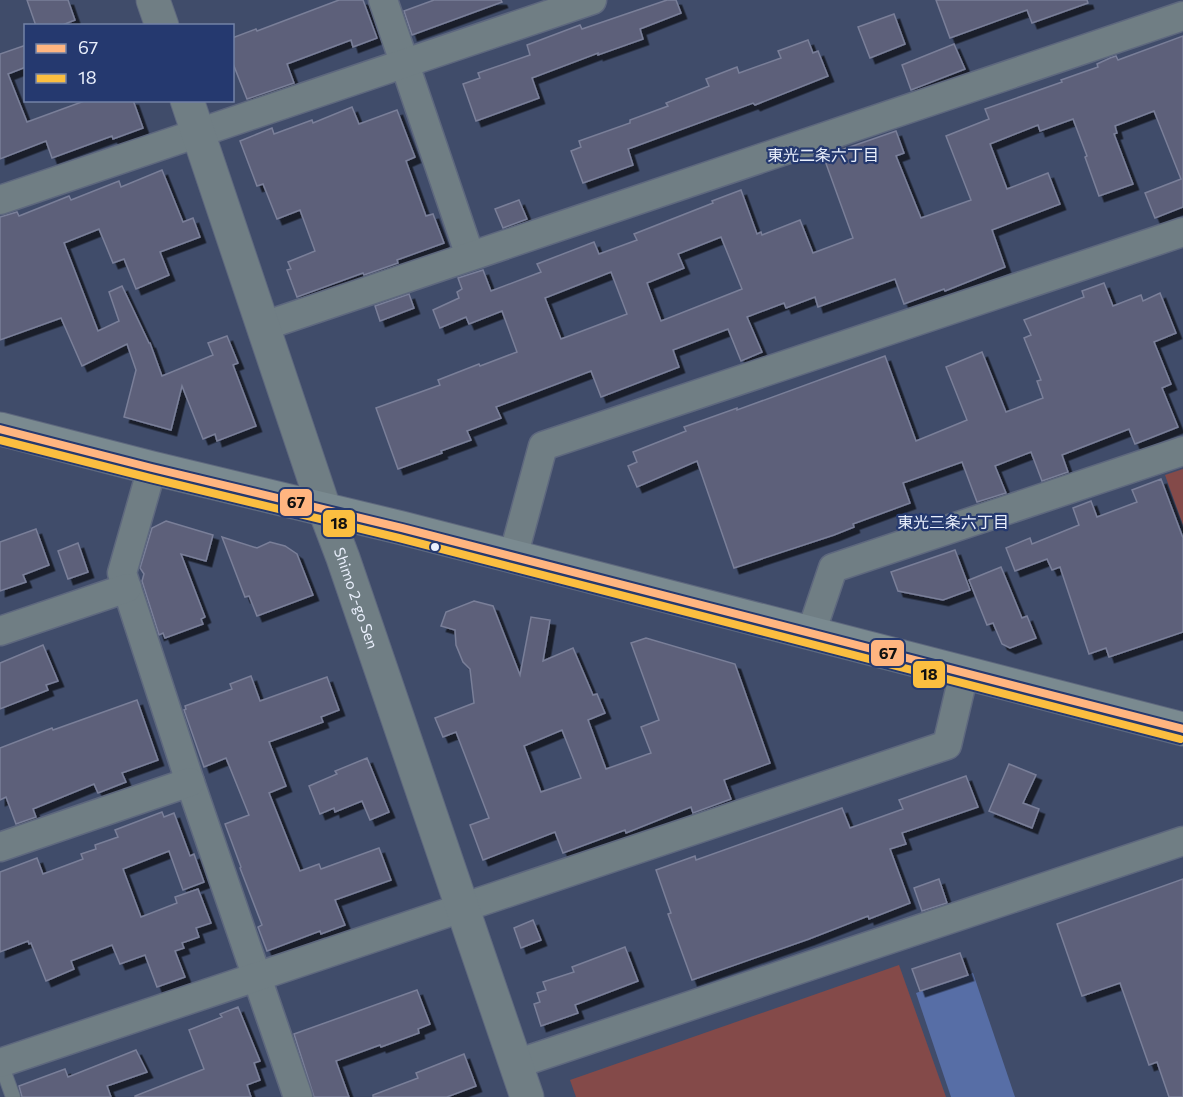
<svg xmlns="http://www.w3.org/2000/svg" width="1183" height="1097" font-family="Commissioner,'Noto Sans JP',sans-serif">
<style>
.green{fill:#844a49}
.water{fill:#576ea6}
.building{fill:#5d617a;stroke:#7a7f99;stroke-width:1.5;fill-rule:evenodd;filter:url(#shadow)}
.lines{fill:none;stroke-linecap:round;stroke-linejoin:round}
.service-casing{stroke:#5e687e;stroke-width:16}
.minor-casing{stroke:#5e687e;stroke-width:31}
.tertiary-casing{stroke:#5e687e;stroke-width:35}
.secondary-casing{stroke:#5e687e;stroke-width:35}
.service{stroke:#707e84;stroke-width:14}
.minor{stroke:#707e84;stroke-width:28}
.tertiary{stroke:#707e84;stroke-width:33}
.secondary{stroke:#7a8a90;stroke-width:33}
.bus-1-casing{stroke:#25396f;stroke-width:12}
.bus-2-casing{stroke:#25396f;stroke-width:12}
.bus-1{stroke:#ffb580;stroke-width:8}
.bus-2{stroke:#fbbe40;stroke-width:8}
.bus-dot{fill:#e9effc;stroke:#25396f;stroke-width:2}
.labels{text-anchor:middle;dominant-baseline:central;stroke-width:4.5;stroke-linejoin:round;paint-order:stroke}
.street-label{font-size:15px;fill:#e9effc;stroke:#25396f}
.neighbourhood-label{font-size:16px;fill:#e9effc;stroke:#25396f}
.line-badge{stroke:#25396f;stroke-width:2}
.pale-badge-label{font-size:16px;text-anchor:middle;font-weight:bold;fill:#111}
</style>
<defs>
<filter id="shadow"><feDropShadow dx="5.5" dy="5.5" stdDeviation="0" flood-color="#0009"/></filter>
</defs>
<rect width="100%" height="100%" fill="#404c6a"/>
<g class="green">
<path d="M1183 469V525L1165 475Z"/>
<path d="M899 965 946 1097H576L570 1080Z"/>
</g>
<path class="water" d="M973 973 1015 1097H951L916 993Z"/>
<g class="building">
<path d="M27 0H68L75 20 60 26H36Z"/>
<path d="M339 0H363L377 38 353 47 351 40 287 64 294 83 247 99 232 61V38L256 29 257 31Z"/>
<path d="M434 0H501L502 2 412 35 404 11Z"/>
<path d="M667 0H676L681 13 640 29 643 39 598 55V53L532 78 539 98 476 121 463 84 480 78 478 73 530 55 527 45 580 25 582 29Z"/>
<path d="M936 0H1087L1088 3 1032 23 1027 10 950 38Z"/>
<path d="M894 14 905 44 870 58 858 27Z"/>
<path d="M1183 36V207L1155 218 1145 193 1181 179 1154 111 1115 126 1117 133 1114 134 1133 184 1099 196 1085 157 1087 156 1073 119 1040 131 1038 125 990 144 1007 189 1048 173 1060 204 992 230 1005 267 945 291 944 289 904 304 895 279 818 307 815 297 786 308 784 303 747 317 762 352 741 361 728 329 673 350 679 367 601 397 591 371 496 407 501 418 467 431 471 440 441 451 442 453 398 469 376 408 440 385 438 380 479 364 480 366 517 352 502 311 469 324 466 317 440 328 433 310 459 298 457 292 462 289 458 278 483 270 491 291 541 272 537 264 594 242 599 254 637 240 634 234 713 203 712 201 741 190 757 234 761 232 762 235 800 220 813 253 853 238 824 158 844 149 896 131 904 153 896 156 921 218 971 200 946 136 989 119 985 109 1062 82 1061 80 1098 67 1097 64 1110 58 1116 56 1118 60ZM721 237 742 289 661 321 647 283 684 268 678 254ZM611 272 627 314 561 339 545 298Z"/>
<path d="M808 40 813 53 818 51 828 76 755 105 753 103 628 149 633 165 583 183 571 151 581 147 579 141 630 123V120L668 106 666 103 709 86 706 79 737 67 739 73 781 58 778 51Z"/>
<path d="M954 44 965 69 911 90 902 65Z"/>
<path d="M26 45V67L8 74 27 122 87 100H133L143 128 113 139 112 136 52 158 46 141 0 159V54Z"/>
<path d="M352 107 359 124 397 110 415 157 406 161 426 216 433 214 444 243 397 260 398 263 364 275 363 273 297 297 287 270 291 269 288 262 315 251 300 210 277 219 263 184 257 186 240 141 272 128 274 134 312 120 313 123Z"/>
<path d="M162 170 183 222 193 218 200 237 160 252 169 275 136 289 124 259 113 263 99 229 64 243 98 331 119 321 109 292 122 286 149 343H150L162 376 213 355 208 343 227 336 238 363 233 365 256 426 217 441 215 434 203 439 182 386 171 430 124 417 136 370 127 344 82 366 61 318 0 340V217L17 212 19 216 69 196 71 200 119 181 121 187Z"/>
<path d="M519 200 527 219 503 228 495 209Z"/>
<path d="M1104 283 1113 306 1141 295 1143 301 1160 293 1176 333 1154 342 1171 384 1162 388 1178 427 1135 444 1129 429 1062 455 1068 472 1042 481 1031 452 995 466 1006 493 977 502 962 462 903 483 910 503 853 524 854 527 834 535 734 568 697 461 637 487 628 466 637 462 633 452 686 431 684 427 737 408V410L885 356 916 441 967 420 946 367 982 352 1006 412 1043 398 1037 381 1041 380 1024 338 1031 335 1024 320 1084 297 1082 291Z"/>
<path d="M409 294 414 308 380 321 375 306Z"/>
<path d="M1161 479 1183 538V632L1109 657 1106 648 1089 654 1060 567 1052 570 1047 559 1015 571 1006 548 1030 538 1032 544 1079 525 1073 508 1091 501 1097 517 1137 502 1132 490Z"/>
<path d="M166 521 213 535 206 561 181 554 205 617 201 619 203 624 165 638 163 633 159 635 142 581 144 574 140 568 152 528Z"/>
<path d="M36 529 49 565 23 575 26 582 0 591V542Z"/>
<path d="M222 537 257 548 270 542 285 546 297 554 313 595 257 616 249 596 245 597Z"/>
<path d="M78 543 88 572 68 579 58 551Z"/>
<path d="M955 550 970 590 943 600 898 591 891 572Z"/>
<path d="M1001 567 1022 618 1027 616 1036 638 1010 648 1002 644 993 623 987 625 969 580Z"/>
<path d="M474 601 493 606 520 675 531 617 550 620 543 661 573 648 593 695 597 694 605 713 588 720 606 769 651 753 641 727 659 720 631 643 646 638 735 664 770 763 724 780 731 799 693 813 691 807 626 833 625 830 563 853 555 832 483 860 470 825 489 818 456 732 443 737 435 718 474 703 470 669 463 662 456 645 455 630 441 626 446 612ZM562 730 581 778 541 792 524 746Z"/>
<path d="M43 645 58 681 46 685 48 690 0 709V663Z"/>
<path d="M251 676 260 701 327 677 339 710 321 717 323 722 269 742 286 786 269 793 300 871 319 864 321 869 379 848 391 880 335 900 345 925 321 934 320 931 267 951 258 927 262 925 240 868 241 867 225 824 249 815 226 758 204 767 184 710 186 709 185 706 232 689 230 684Z"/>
<path d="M137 700 158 760 122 773 126 782 98 793 94 784 33 809 36 817 16 824 6 797 0 800V748L52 728 53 730Z"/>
<path d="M367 758 389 812 370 820 362 801 335 812 334 808 320 814 309 786 337 774 335 771Z"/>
<path d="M1009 764 1036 775 1023 803 1039 809 1032 828 989 811Z"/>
<path d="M966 776 978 807 902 833 906 844 890 849 910 903 869 919 868 916 809 939 692 980 668 914 671 913 656 870 695 856 696 860 842 808 850 828 903 809 899 800Z"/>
<path d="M162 812 164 817 174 813 190 856 194 854 204 882 183 890 169 851 123 869 141 917 177 903 175 897 198 889 211 923 196 928 199 937 182 943 184 948 175 951 185 977 157 987 145 955 120 964 112 945 71 961 74 969 46 981 31 943 29 944 28 941 0 952V872L37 858 43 874 83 859 81 854 96 849 95 845 118 837 115 830Z"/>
<path d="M939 879 947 903 922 911 914 888Z"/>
<path d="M1183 879V1097H1169L1157 1062 1149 1065 1120 983 1082 996 1057 924Z"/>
<path d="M533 920 541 940 521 948 514 928Z"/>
<path d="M625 947 638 981 575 1005 578 1013 541 1026 534 1004 540 1002 537 993 546 990 543 982 574 972 572 967Z"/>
<path d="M960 953 968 975 920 991 912 969Z"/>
<path d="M417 990 430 1024 418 1029 419 1033 381 1047 380 1045 336 1061 349 1097H314L294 1034Z"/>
<path d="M238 1007 260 1061 254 1063 260 1080 247 1085 251 1097H135V1096L204 1069 189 1030 222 1017 220 1014Z"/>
<path d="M136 1050 147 1072 107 1086 111 1097H22L19 1086 65 1069 68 1077Z"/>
<path d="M464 1054 476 1086 447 1097H373V1095L418 1078 416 1073Z"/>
</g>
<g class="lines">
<defs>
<path id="service" d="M0 1061 13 1097"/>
<g id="minor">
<path d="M383 0 470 256"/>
<path d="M0 200 592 0"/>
<path d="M264 326 1183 16"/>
<path d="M152 468 122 573 190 782 298 1097"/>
<path d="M513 557 543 446 1183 232"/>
<path d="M0 631 127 588"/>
<path d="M811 633 833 568 1183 451"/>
<path d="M0 847 190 782"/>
<path d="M0 1063 947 745 964 673"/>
<path d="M516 1064 1183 841"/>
</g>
<g id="tertiary">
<path d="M153 0 162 26"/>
<path id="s1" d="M187 100 324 508 343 558 527 1097"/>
</g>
<path id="secondary" d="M0 429 152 468 402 528 1183 729"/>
</defs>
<use href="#service" class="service-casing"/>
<use href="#minor" class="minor-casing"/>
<use href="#tertiary" class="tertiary-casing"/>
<use href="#secondary" class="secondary-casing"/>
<use href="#service" class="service"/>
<use href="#minor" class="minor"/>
<use href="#tertiary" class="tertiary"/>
<use href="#secondary" class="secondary"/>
<defs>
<path id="bus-1" d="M0 429 152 468 402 528 1183 729"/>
<path id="bus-2" d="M0 440 150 478 399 538 1180 739"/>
</defs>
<use href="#bus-1" class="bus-1-casing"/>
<use href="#bus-2" class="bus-2-casing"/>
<use href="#bus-1" class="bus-1"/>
<use href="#bus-2" class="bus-2"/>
</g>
<circle class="bus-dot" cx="435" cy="547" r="5"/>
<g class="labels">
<g class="street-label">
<text stroke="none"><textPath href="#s1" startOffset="526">Shimo 2-go Sen</textPath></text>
</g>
<g class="neighbourhood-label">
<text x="823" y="154">東光二条六丁目</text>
<text x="953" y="521">東光三条六丁目</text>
</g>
</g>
<g class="line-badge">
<rect x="279" y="488" width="34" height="29" rx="6" fill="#ffb580"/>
<rect x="322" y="509" width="34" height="29" rx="6" fill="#fbbe40"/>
<rect x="870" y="639" width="35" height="28" rx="6" fill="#ffb580"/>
<rect x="912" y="660" width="34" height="29" rx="6" fill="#fbbe40"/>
</g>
<g class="pale-badge-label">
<text x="296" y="508">67</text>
<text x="339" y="529">18</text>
<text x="888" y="659">67</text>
<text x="929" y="680">18</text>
</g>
<rect x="24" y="24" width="210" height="78" fill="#25396f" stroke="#7382a7" stroke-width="1.5"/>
<rect x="36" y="44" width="30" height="9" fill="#ffb580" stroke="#7382a7" stroke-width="1.5"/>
<text x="78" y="54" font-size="18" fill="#e9effc">67</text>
<rect x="36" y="74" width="30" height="9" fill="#fbbe40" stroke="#7382a7" stroke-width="1.5"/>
<text x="78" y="84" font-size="18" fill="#e9effc">18</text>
</svg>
